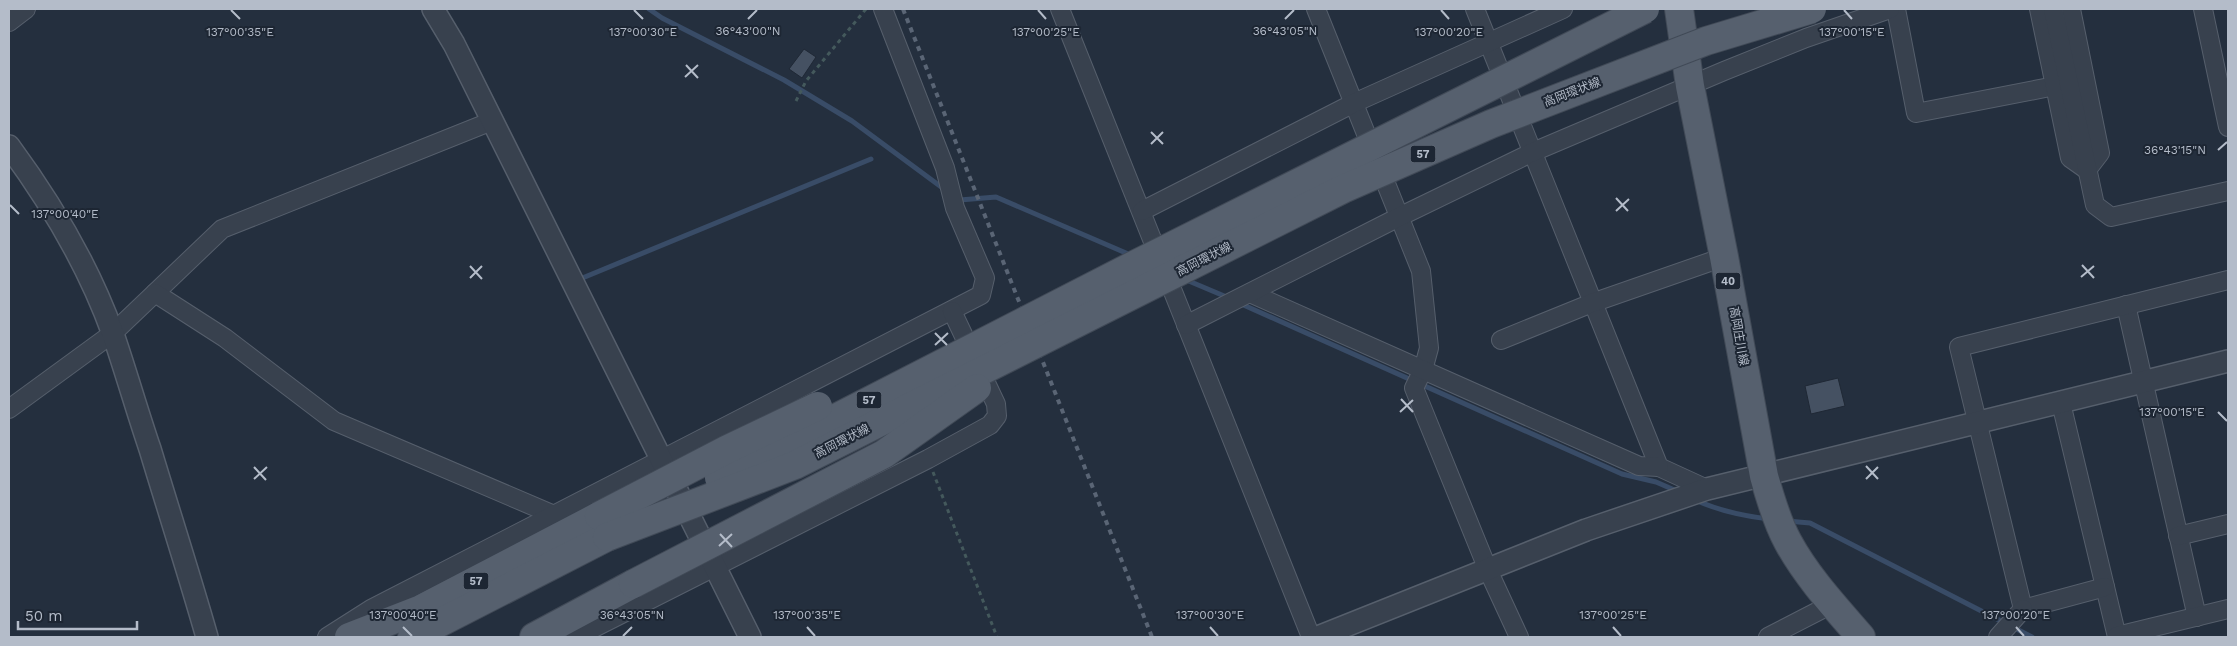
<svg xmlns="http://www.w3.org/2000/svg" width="2237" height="646" font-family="'Work Sans','Noto Sans JP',sans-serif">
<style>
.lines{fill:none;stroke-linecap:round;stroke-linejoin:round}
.stream{stroke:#394c67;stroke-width:5}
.building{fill:#455162;stroke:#1f2835}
.minor-casing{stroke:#565f6c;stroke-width:20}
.tertiary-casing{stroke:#565f6c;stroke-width:24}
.primary-casing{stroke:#414a57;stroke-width:30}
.path{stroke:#44595c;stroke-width:3;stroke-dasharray:4 4;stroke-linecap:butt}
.minor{stroke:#38414e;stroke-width:18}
.tertiary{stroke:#38414e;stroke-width:21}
.primary{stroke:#56606e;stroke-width:28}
.rail{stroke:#5a6575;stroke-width:4;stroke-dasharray:5 5;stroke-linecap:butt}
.primary-bridge-casing{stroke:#414a57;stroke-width:30;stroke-linecap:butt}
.primary-bridge{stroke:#56606e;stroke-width:28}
.ticks{fill:none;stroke:#b4bcc9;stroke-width:2}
.labels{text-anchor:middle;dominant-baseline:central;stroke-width:4;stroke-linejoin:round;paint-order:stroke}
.shield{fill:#1d2633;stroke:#878f9c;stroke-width:1}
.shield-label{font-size:11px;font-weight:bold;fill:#b4bcc9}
.street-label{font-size:12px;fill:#b4bcc9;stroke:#1d2633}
.ticks-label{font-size:12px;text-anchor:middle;fill:#b4bcc9;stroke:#1d2633;stroke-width:4;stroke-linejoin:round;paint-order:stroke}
</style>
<rect width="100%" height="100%" fill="#242f3e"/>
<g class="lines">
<g class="stream">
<path d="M649 9 662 18 784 80 852 121 944 189"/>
<path d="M957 198 960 200 996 197 1133 256"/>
<path d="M580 279 871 159"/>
<path d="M1184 279 1229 298"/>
<path d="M1239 303 1622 474 1656 482 1679 492"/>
<path d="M1695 500C1720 511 1742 516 1769 519"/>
<path d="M1787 521 1810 523 2032 637"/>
</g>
</g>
<g class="building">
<path d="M804 49 816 57 802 78 789 69Z"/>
<path d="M1838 378 1845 406 1811 414 1805 386Z"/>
</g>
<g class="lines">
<defs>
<g id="minor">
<path d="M1060 9 1311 637"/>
<path d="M1316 9 1421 271 1429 348 1423 370 1414 388 1488 570 1519 637"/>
<path d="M1475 9 1659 467 1707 489"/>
<path d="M1896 9 1916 113 2055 86"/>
<path d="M2039 9 2070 158 2087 170 2100 153 2071 9"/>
<path d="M2053 9 2095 205 2111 217 2228 191"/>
<path d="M2203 9 2228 127"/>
<path d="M9 22 26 9"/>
<path d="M1142 211 1354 103 1563 9"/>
<path d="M155 293 222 229 492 121"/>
<path d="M1250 293 1639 466 1659 467"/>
<path d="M2126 305 2197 617"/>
<path d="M1186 325 1399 217 1533 152 1724 71 1806 38 1890 9"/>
<path d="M1501 340 1592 303 1724 257"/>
<path d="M2061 403 2117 637"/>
<path d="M9 409 113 333 155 293 225 338 334 421 554 515"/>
<path d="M2178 536 2228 524"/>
<path d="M2105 587 2023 609 1959 347 2228 280"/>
<path d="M2117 636 2228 609"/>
<path d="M327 637 371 609 981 295 985 278 955 208 945 168 883 9"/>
<path d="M576 637 928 459 990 425 997 416 996 404 952 311"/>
<path d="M1768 637 1832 604"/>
<path d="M1998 637 2023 609"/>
</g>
<g id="tertiary">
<path d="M433 9 454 44 750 637"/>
<path d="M9 146C51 203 89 267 113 334 126 372 137 411 150 449 169 512 189 574 207 637"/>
<path d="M1318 637 1586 530 1707 489 2228 361"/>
</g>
<g id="primary">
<path d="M1679 9 1690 86 1724 257 1764 476C1770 498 1777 522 1788 542 1807 577 1835 607 1861 637"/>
<path d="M349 637 421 609 599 516"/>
<path d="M412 637 607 537"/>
<path d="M534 637 633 584"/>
</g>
</defs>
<use href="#minor" class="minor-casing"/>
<use href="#tertiary" class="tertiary-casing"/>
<use href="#primary" class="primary-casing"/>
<g class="path">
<path d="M796 101 806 81 866 9"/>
<path d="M933 472 997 637"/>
</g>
<use href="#minor" class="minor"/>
<use href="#tertiary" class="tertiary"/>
<use href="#primary" class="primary"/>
<path class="rail" d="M903 9 1152 637"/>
<defs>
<g id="primary-bridge">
<path d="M719 478 1132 266 1645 9"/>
<path d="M599 516 726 450 818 406"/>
<path d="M607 537 795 465 1343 189 1491 124 1706 41 1812 9"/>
<path d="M633 584 884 454 977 388"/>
</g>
</defs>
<use href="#primary-bridge" class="primary-bridge-casing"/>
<use href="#primary-bridge" class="primary-bridge"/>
</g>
<path class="ticks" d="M231 10 240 19M634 10 643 19M1038 10 1046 19M1441 10 1449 19M1844 10 1852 19M748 19 757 10M1285 19 1294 10M686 65 698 78M685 77 698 65M1151 132 1163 144M1151 144 1163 132M2218 150 2227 142M1616 198 1628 211M10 205 19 214M1616 211 1629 199M2082 265 2094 278M470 266 482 279M2081 277 2094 266M470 278 482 266M935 333 947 345M935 345 948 333M1401 399 1413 412M1400 412 1413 400M2218 412 2227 421M1866 466 1878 479M254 467 266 480M254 479 267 467M1866 479 1878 467M720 534 732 547M719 546 732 534M403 627 412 636M807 627 815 636M1210 627 1218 636M1613 627 1621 636M2016 627 2024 636M623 636 632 627"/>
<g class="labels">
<g class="shield">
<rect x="1410.5" y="145.5" width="25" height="17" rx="4"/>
<rect x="1715.5" y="272.5" width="25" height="17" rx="4"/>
<rect x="856.5" y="391.5" width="25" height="17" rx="4"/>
<rect x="463.5" y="572.5" width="25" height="17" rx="4"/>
</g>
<g class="shield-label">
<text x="1423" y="154">57</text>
<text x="1728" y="281">40</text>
<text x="869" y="400">57</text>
<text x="476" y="581">57</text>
</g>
<g class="street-label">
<text transform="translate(1572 92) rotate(-21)">高岡環状線</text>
<text transform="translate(1204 259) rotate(-27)">高岡環状線</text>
<text transform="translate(1739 336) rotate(80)">高岡庄川線</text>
<text transform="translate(842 441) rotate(-27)">高岡環状線</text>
</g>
</g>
<g class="ticks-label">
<text x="748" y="35">36°43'00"N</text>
<text x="1285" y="35">36°43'05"N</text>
<text x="240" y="36">137°00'35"E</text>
<text x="643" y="36">137°00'30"E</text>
<text x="1046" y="36">137°00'25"E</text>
<text x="1449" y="36">137°00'20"E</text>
<text x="1852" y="36">137°00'15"E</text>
<text x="2175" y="154">36°43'15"N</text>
<text x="65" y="218">137°00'40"E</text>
<text x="2172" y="416">137°00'15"E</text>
<text x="403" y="619">137°00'40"E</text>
<text x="807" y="619">137°00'35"E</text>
<text x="1210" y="619">137°00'30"E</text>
<text x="1613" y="619">137°00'25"E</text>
<text x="2016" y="619">137°00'20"E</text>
<text x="632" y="619">36°43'05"N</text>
</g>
<rect width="2237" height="646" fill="none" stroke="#b4bcc9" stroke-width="20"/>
<path d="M18 621v8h119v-8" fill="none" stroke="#b4bcc9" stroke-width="2.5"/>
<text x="25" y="621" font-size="15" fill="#b4bcc9" stroke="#1d2633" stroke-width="4" paint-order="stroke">50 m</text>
</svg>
